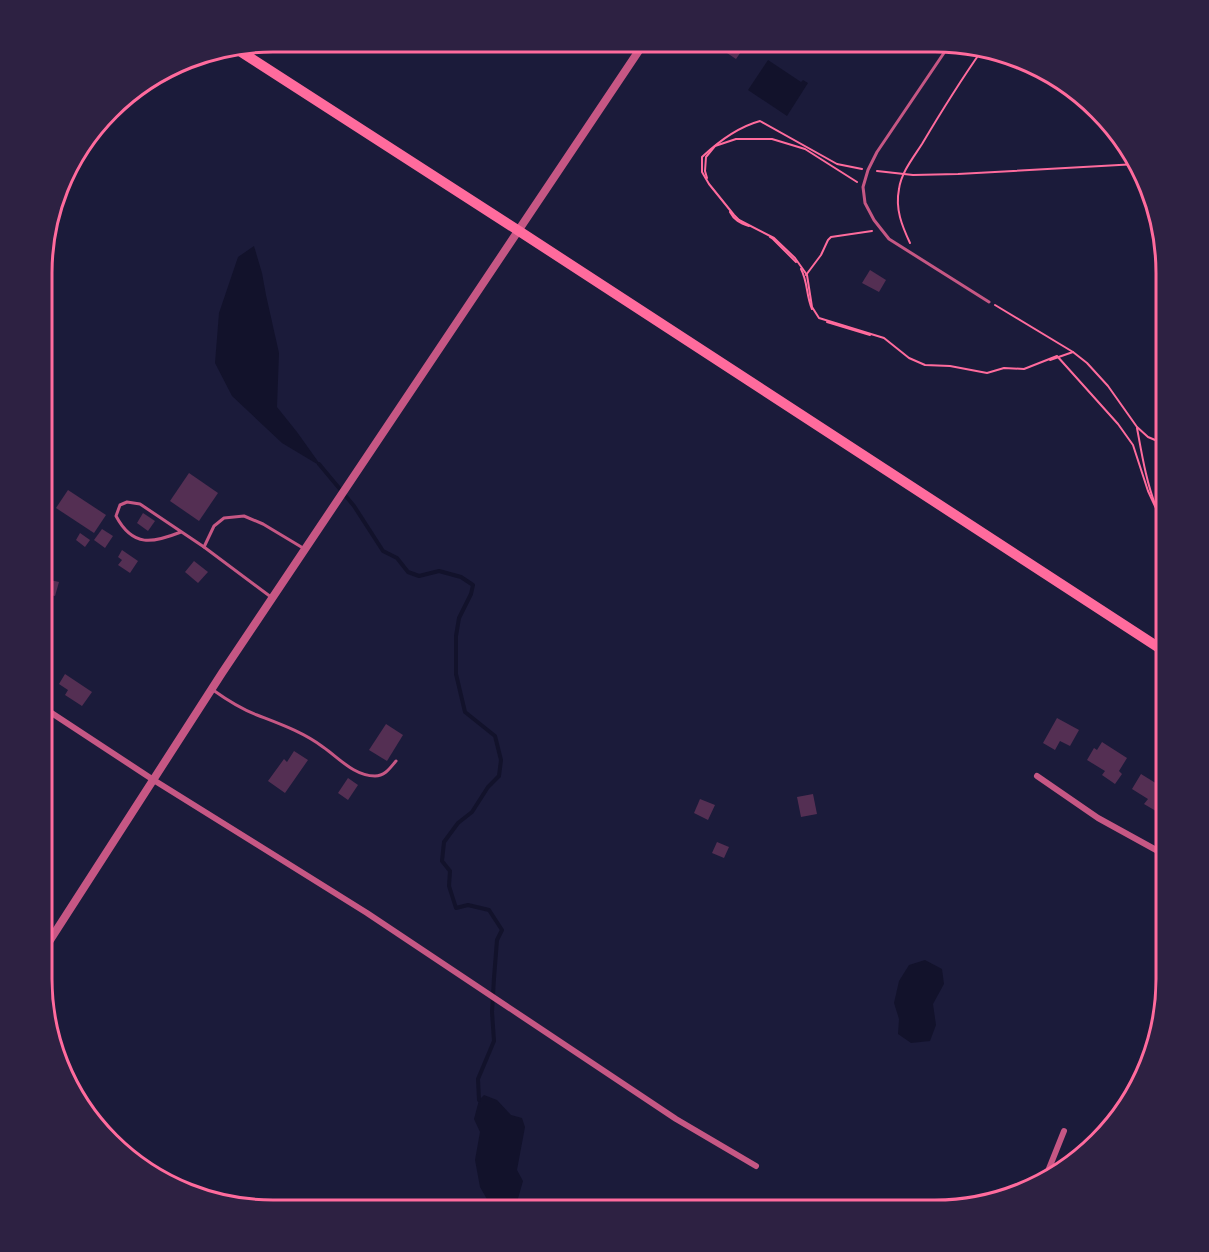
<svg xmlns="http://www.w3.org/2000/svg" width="1209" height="1252" font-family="Raleway,sans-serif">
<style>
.water{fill:#12122b}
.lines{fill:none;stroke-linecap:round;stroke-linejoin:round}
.stream{stroke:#12122b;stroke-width:4}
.building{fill:#542f53}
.path{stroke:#ff6b9d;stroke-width:2}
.service{stroke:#c65784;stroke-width:3}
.minor{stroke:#c65784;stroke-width:6}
.tertiary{stroke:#c65784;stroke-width:8}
.primary{stroke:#ff6b9d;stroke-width:10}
.rim{fill:none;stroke:#ff6b9d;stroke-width:3}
</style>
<rect width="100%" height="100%" fill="#1b1b3a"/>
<g class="water">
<path d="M768 60 801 82 803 80 808 83 787 116 748 90Z"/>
<path d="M254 246 262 273 266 295 279 353 277 407 297 432 322 467 282 443 232 396 215 363 219 313 238 257Z"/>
<path d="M925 960 942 969 944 984 933 1004 936 1025 930 1041 911 1043 898 1034 899 1019 894 1003 899 981 909 965Z"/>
<path d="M484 1095 497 1100 511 1115 522 1118 525 1127 517 1170 523 1181 517 1202 506 1210H496L492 1208 480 1187 475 1160 480 1132 474 1119 479 1100Z"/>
</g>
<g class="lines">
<path class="stream" d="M319 464 354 506 383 551 397 558 408 572 419 576 439 571 461 577 473 585 471 594 459 618 456 636V674L465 712 495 736 501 760 499 776 488 787 472 812 458 823 444 842 442 861 450 871 449 886 456 908 468 905 489 910 502 930 497 940 494 978 492 1012 494 1041 478 1079 479 1100"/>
</g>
<g class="building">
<path d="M712 43H747L736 59Z"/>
<path d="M870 270 886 280 879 292 862 283Z"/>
<path d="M189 473 218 493 199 521 170 501Z"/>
<path d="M68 490 106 515 94 533 56 508Z"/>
<path d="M143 513 155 521 148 531 137 523Z"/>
<path d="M102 529 113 536 105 548 94 540Z"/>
<path d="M80 533 90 540 85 547 76 540Z"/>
<path d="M122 550 138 561 130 573 118 565 122 560 118 557Z"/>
<path d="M194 561 208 572 198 583 185 572Z"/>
<path d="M50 580 59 582 55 596 46 594Z"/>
<path d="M65 674 92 692 82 706 65 695 68 690 59 684Z"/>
<path d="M1057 718 1079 730 1070 746 1060 741 1055 750 1043 743Z"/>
<path d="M386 724 403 735 387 761 369 750Z"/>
<path d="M1102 742 1127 758 1119 771 1122 774 1115 784 1102 775 1105 771 1087 760 1094 748 1097 750Z"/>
<path d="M294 751 308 760 285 793 268 781 284 759 287 762Z"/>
<path d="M1141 774 1162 787 1157 795 1167 800V805L1161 814 1144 804 1148 799 1132 789Z"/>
<path d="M348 778 358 785 348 800 338 793Z"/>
<path d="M813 794 817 814 801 817 797 797Z"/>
<path d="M700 799 715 805 708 820 694 813Z"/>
<path d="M717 842 729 847 724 858 712 853Z"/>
</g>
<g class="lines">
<g class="path">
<path d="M862 169 837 164 760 121C738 127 718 142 702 157V172L709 184 734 215 739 220 774 238 795 258 807 275 812 307 819 318 884 338 909 358 925 365 950 366 987 373 1004 368 1024 369 1057 356 1118 424 1133 445 1148 491 1167 532"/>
<path d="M877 171 913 175 958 174 1137 164"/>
<path d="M707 178 705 171 706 157 715 146 736 139H772L805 149 857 182"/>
<path d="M730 212C734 220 740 223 749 226"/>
<path d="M770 237 773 239 796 262"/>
<path d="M910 243C902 226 895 209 899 189 901 173 913 158 922 144 941 112 961 80 982 50"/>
<path d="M801 269C808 282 806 296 812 309"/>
<path d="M806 275 821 255 828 240 831 237 872 231"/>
<path d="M995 305 1073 352 1087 363 1108 386 1137 427 1148 437 1167 445"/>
<path d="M827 322 870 335"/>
<path d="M1050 360 1073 352"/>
<path d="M1137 428C1142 455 1146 481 1156 507"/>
</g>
<g class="service">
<path d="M950 44 877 152 868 170 863 187 865 203 874 220 889 239 989 302"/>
<path d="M181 532C153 543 133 548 116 516L120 505 127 502 140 504 204 547 271 597"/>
<path d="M204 547 214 526 224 518 244 516 263 524 303 548"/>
<path d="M213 690C227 700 241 709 257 715 280 724 303 732 323 747 339 758 354 776 375 776 385 776 390 768 396 761"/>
</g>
<g class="minor">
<path d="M44 708 152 779 367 913 676 1119 756 1166"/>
<path d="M1037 776 1098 818 1167 856"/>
<path d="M1047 1179 1048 1171 1064 1131"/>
</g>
<path class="tertiary" d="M43 951 222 673 644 43"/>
<path class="primary" d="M235 48 519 231 1167 653"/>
</g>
<path d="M0 0H1209V1252H0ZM273 52H935A221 221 0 0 1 1156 273V979A221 221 0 0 1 935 1200H273A221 221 0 0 1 52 979V273A221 221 0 0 1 273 52Z" fill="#2d2142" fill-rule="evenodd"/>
<path class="rim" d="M273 52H935A221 221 0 0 1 1156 273V979A221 221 0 0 1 935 1200H273A221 221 0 0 1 52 979V273A221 221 0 0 1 273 52Z"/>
</svg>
